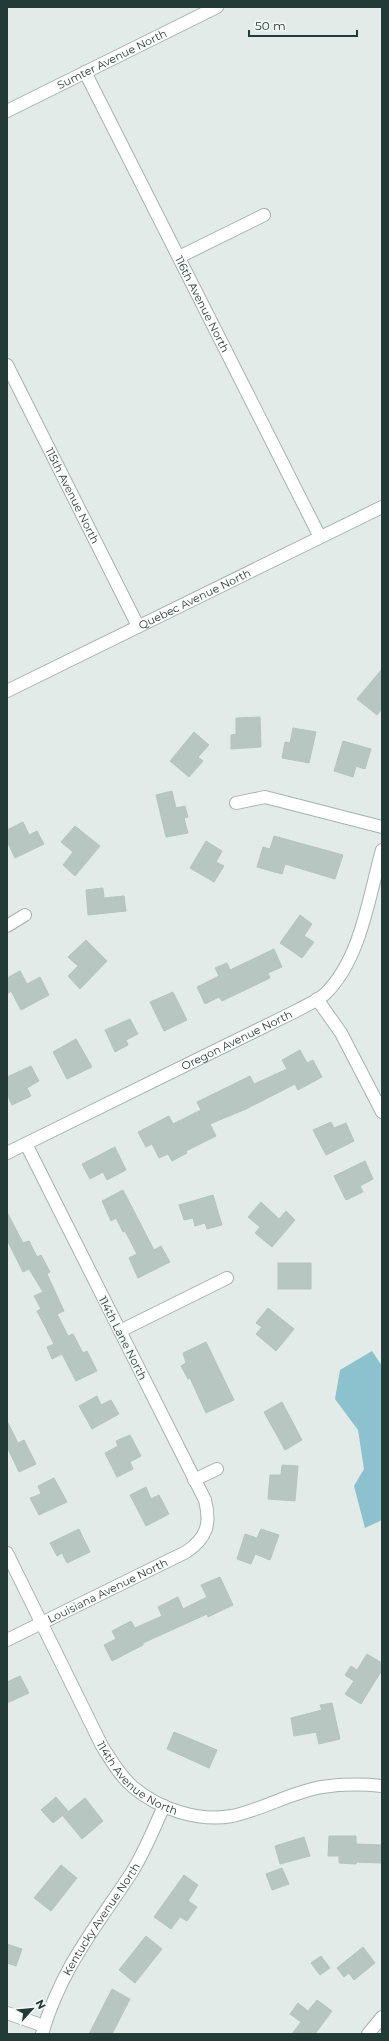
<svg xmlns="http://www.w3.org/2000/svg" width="389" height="2041" font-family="Montserrat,sans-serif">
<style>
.water{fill:#8cc1ce}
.building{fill:#b7c6c0;stroke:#b4c5be}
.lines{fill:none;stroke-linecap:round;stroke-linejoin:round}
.street-casing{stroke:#a5b3ae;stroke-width:14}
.street{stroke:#fff;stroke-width:12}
.labels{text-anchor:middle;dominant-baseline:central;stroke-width:3;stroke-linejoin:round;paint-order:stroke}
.street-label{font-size:11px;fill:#233b36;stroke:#f2f8f5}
</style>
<rect width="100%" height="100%" fill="#e2ebe7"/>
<path class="water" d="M372 1351 382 1366V1520L365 1528 354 1486 364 1469 358 1430 335 1399 340 1370Z"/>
<g class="building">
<path d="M382 669V709L377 715 357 699Z"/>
<path d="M260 717 261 747 231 749V735L236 734V718Z"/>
<path d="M293 728 316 732 309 763 282 758 285 742 290 743Z"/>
<path d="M194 732 209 745 198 757 203 761 189 777 170 761Z"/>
<path d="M343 741 371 749 365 769 356 766 353 777 334 771Z"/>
<path d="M172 791 176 808 185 806 188 817 184 818 188 833 166 837 156 795Z"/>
<path d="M23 822 29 835 37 831 44 844 15 858 7 841V830Z"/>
<path d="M75 826 100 846 75 876 63 865 73 852 61 842Z"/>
<path d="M274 836 343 855 335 879 285 864 282 874 257 867 263 847 270 849Z"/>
<path d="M206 841 222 851 216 862 224 866 214 882 190 868Z"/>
<path d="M103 888 104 898 124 896 126 911 88 915 86 890Z"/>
<path d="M300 915 312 924 304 936 314 942 302 958 280 943Z"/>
<path d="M86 940 107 961 80 989 68 976 78 966 68 957Z"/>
<path d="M274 949 282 967 268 973 270 978 222 1001 219 997 205 1004 197 987 219 976 215 968 227 963 230 970Z"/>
<path d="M20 971 27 984 40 977 49 995 21 1010 11 991 7 994V978Z"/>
<path d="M173 992 187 1020 164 1031 150 1002Z"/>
<path d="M130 1019 138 1034 126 1040 128 1045 115 1052 105 1030Z"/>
<path d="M76 1039 92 1067 67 1079 53 1052Z"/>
<path d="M300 1050 307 1063 313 1060 322 1077 298 1090 295 1084 246 1109 210 1124 216 1136 186 1151 187 1153 172 1161 168 1154 159 1158 152 1144 146 1147 138 1132 169 1116 173 1124 201 1110 197 1102 250 1076 254 1084 287 1069 282 1060Z"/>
<path d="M31 1066 39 1081 27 1088 31 1096 12 1105 7 1094V1077Z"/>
<path d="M331 1122 334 1128 346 1123 354 1141 326 1155 313 1130Z"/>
<path d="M115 1147 126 1170 107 1180 103 1172 90 1179 82 1164Z"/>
<path d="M365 1161 373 1179 360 1186 363 1192 346 1200 334 1176Z"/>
<path d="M123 1190 154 1250 161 1246 170 1262 138 1278 129 1258 137 1254 125 1231 123 1232 116 1218 111 1221 102 1201Z"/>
<path d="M213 1195 222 1225 207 1229 205 1223 195 1226 193 1218 184 1220 179 1205Z"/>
<path d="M261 1202 279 1219 286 1211 295 1220 272 1247 255 1233 260 1227 248 1217Z"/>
<path d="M7 1212 23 1243 29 1241 37 1257 41 1255 50 1272 47 1274 64 1311 57 1314 68 1336 73 1334 83 1353 87 1351 97 1371 76 1381 62 1354 52 1359 47 1347 54 1344 37 1311 41 1309 34 1296 43 1292 29 1269 23 1272 7 1240Z"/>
<rect x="278" y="1263" width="33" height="26"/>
<path d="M268 1308 294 1329 276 1351 256 1334 262 1327 256 1323Z"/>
<path d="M206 1342 234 1400 206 1413 190 1378 188 1379 181 1366 186 1363 183 1353Z"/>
<path d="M97 1396 101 1405 111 1400 119 1414 92 1429 79 1406Z"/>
<path d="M282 1402 302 1440 285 1450 264 1412Z"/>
<path d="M7 1421 18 1443 24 1440 36 1464 19 1472 7 1447Z"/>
<path d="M130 1435 141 1456 130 1462 133 1469 117 1477 105 1453 118 1446 116 1441Z"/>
<path d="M282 1465 298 1466 295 1501 268 1499 270 1475H281Z"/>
<path d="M54 1478 67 1502 39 1515 30 1498 41 1494 38 1486Z"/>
<path d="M146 1487 151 1499 159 1495 169 1514 146 1526 130 1495Z"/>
<path d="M79 1529 90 1552 67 1563 62 1553 57 1556 50 1543Z"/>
<path d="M261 1529 279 1535 270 1560 255 1554 251 1564 237 1559 245 1534 257 1538Z"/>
<path d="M220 1577 233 1605 208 1617 207 1614 143 1643V1645L112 1661 104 1645 116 1639 112 1631 131 1621 135 1628 162 1616 158 1607 178 1597 183 1609 207 1597 201 1585Z"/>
<path d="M367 1654 382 1663V1670L361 1704 345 1694 354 1681 345 1675 351 1666 357 1670Z"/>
<path d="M20 1676 29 1693 7 1703V1682Z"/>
<path d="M332 1703 340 1739 319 1744 316 1732 294 1736 291 1718 322 1710 320 1705Z"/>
<path d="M174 1732 217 1750 209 1768 167 1749Z"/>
<path d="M56 1797 68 1811 53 1823 41 1810Z"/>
<path d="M85 1798 103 1821 82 1839 63 1816Z"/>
<path d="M329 1836H356V1844L382 1845V1863L356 1862V1864L339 1863V1856H328Z"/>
<path d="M304 1837 310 1856 280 1864 275 1846Z"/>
<path d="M61 1865 77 1878 51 1911 34 1898Z"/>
<path d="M282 1868 289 1884 272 1890 266 1874Z"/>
<path d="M184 1875 198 1885 188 1901 197 1907 187 1921 180 1917 171 1929 154 1917Z"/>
<path d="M146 1936 162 1949 135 1983 119 1970Z"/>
<path d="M7 1944 22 1949 16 1966 7 1963Z"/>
<path d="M363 1947 375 1963 354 1980 349 1973 344 1977 337 1968Z"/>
<path d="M321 1956 330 1968 320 1975 311 1963Z"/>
<path d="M112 1989 130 1999 112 2034H89Z"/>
<path d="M317 2000 332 2011 315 2034H292L301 2022 290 2014 298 2003 308 2011Z"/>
</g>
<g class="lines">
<defs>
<g id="street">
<path id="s1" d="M85 72 320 537"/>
<path id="s2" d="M7 111 217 7"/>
<path d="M179 257 264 215"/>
<path id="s3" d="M7 365 138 626"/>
<path id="s4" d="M7 691 382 507"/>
<path d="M236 803 265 797 382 827"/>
<path d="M7 926 25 915"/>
<path d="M317 999 341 1033 382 1112"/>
<path id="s5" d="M7 1153 296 1011C305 1006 317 1001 325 994 361 959 369 896 382 850"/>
<path d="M120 1331 227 1278"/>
<path d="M194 1480 217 1469"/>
<path id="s6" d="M7 1553 102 1746C111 1760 120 1776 133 1787 159 1809 198 1822 232 1816 262 1810 291 1792 322 1787 342 1784 362 1784 382 1786"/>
<path id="s7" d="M7 1640 186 1552C207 1538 211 1524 205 1500L26 1144"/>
<path d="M7 2013 44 2026"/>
<path id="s8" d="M42 2034C61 1968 96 1927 132 1872 145 1851 154 1828 164 1806"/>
<path d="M368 2034 382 2017"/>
</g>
</defs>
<use href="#street" class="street-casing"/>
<use href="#street" class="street"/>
</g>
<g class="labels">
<g class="street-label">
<text stroke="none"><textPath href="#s2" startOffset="117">Sumter Avenue North</textPath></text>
<text stroke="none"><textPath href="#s1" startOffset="260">116th Avenue North</textPath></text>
<text stroke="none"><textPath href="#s3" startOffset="146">115th Avenue North</textPath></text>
<text stroke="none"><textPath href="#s4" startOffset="209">Quebec Avenue North</textPath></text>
<text stroke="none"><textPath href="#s5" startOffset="256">Oregon Avenue North</textPath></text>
<text transform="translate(123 1338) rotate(63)">114th Lane North</text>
<text stroke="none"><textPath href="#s7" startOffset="112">Louisiana Avenue North</textPath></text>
<text stroke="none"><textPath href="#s6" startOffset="264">114th Avenue North</textPath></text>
<text stroke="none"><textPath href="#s8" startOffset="130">Kentucky Avenue North</textPath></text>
</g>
</g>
<rect width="389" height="2041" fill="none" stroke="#233b36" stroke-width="16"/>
<g transform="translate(32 2009) rotate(63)" stroke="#f2f8f5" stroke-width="3" paint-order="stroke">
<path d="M0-3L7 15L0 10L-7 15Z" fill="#233b36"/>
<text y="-6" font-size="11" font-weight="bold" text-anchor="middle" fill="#233b36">N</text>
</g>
<path d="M249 30v6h108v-6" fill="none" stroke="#233b36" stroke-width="2"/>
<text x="255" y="30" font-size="12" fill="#233b36" stroke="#f2f8f5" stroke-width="3" paint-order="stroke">50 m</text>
</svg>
